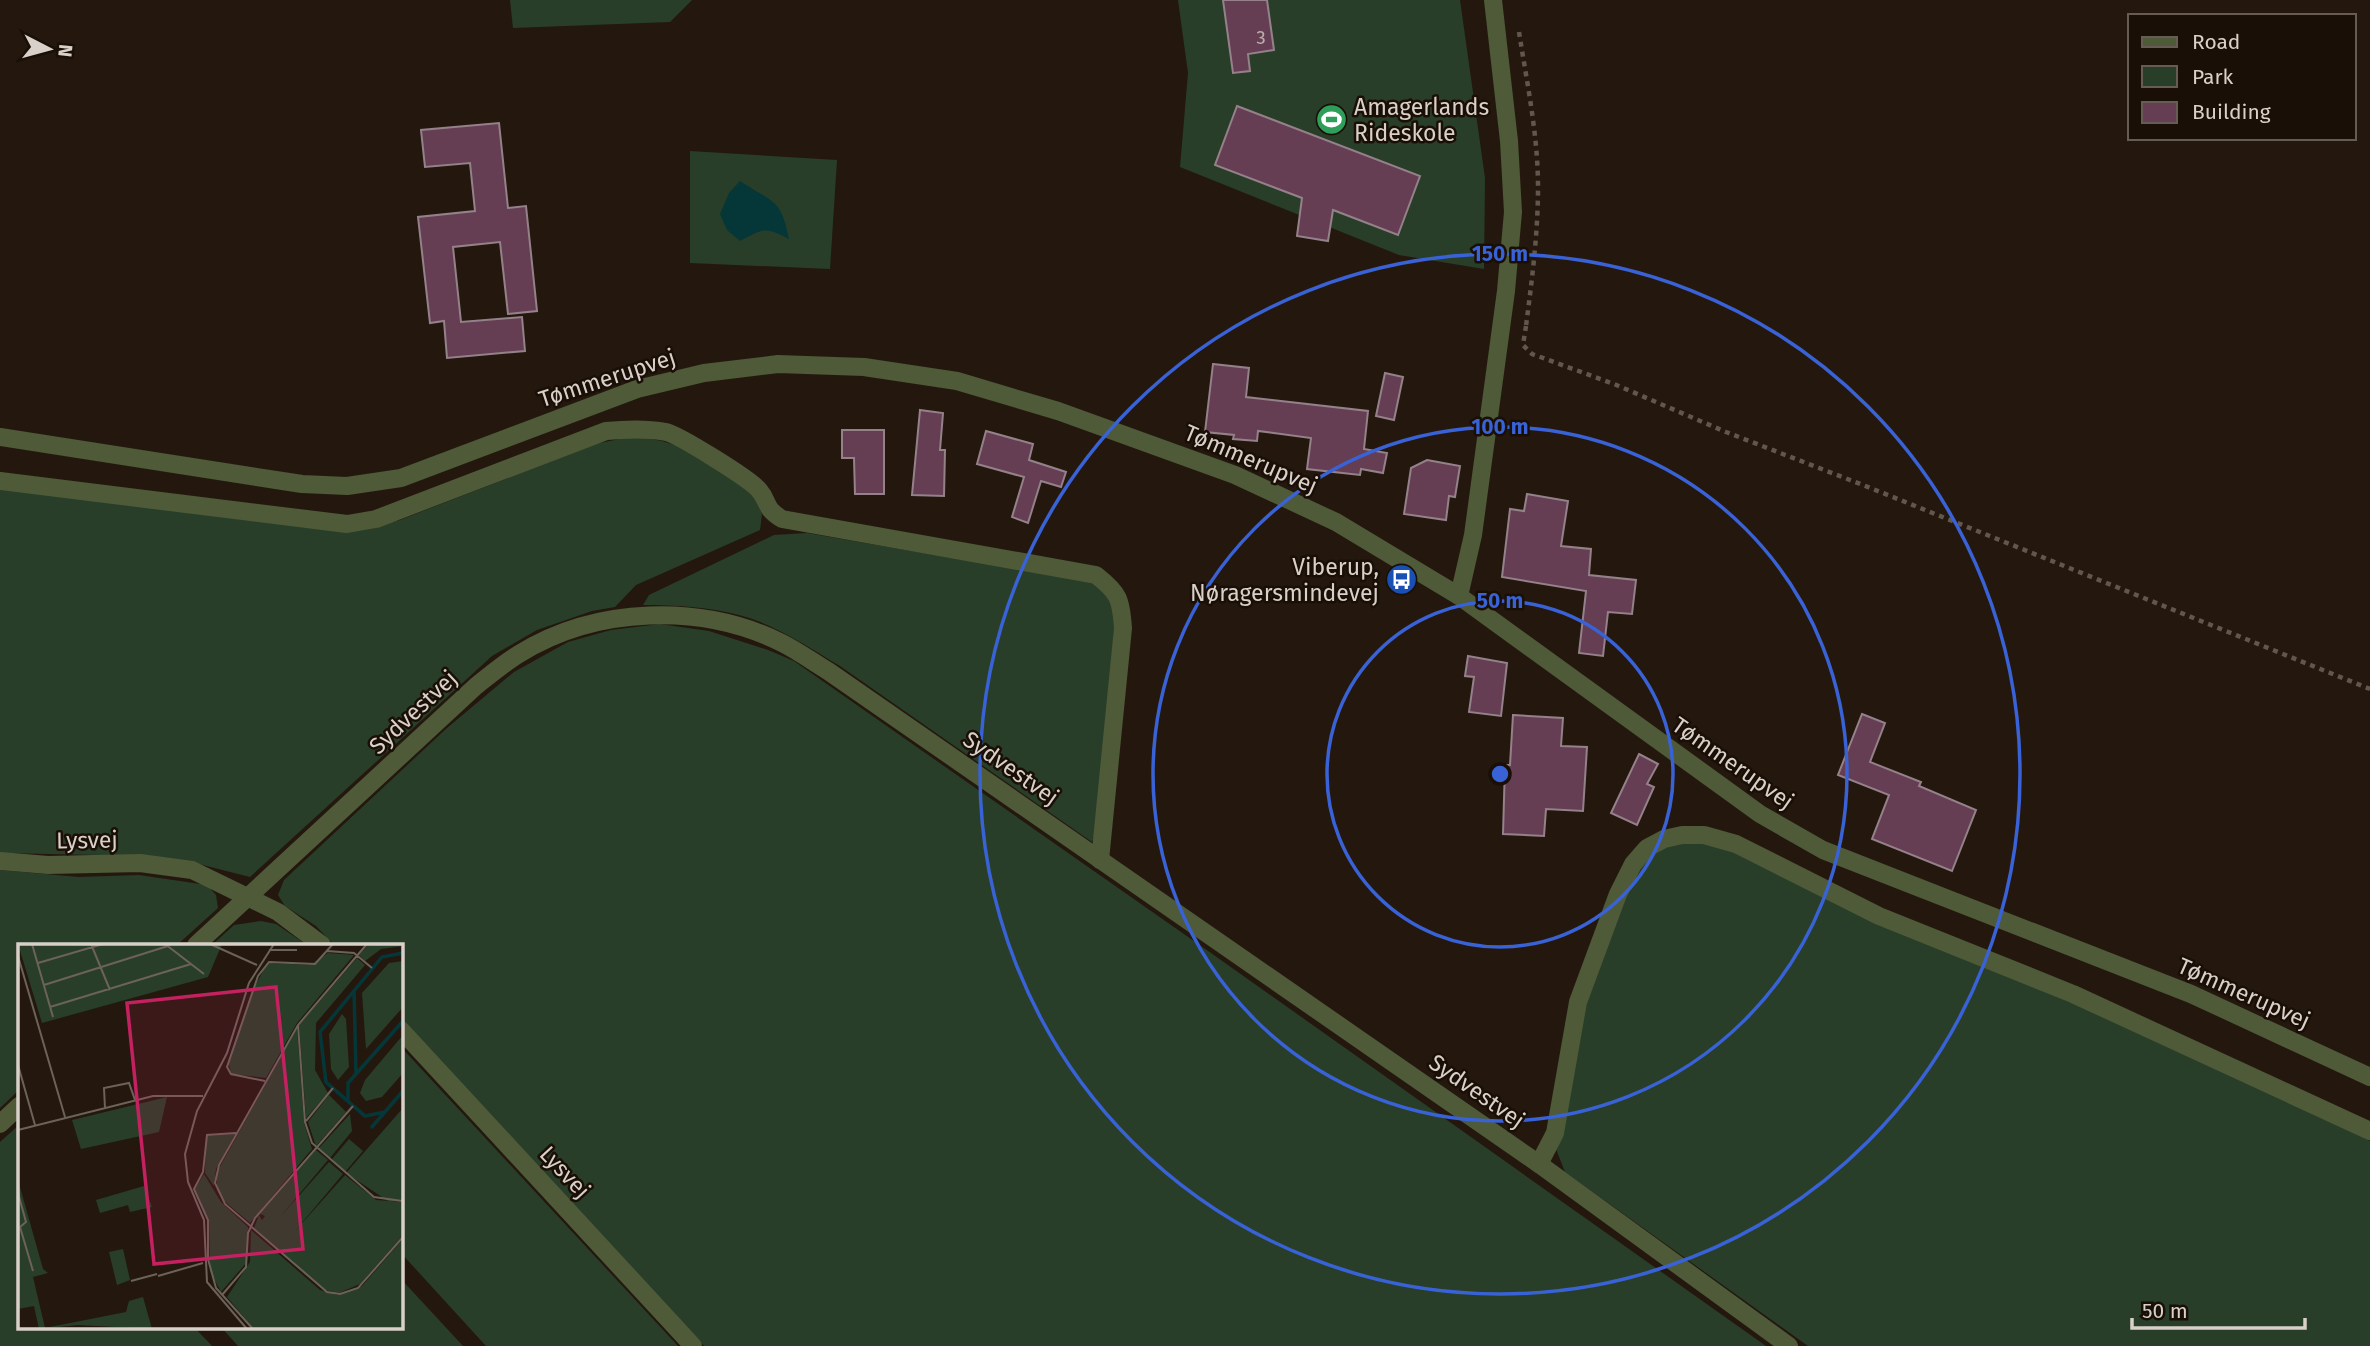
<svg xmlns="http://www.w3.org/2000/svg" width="2370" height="1346" font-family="'Fira Sans',sans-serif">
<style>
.green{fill:#283e28}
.water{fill:#053738}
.building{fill:#653e53;stroke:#94818a;stroke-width:2}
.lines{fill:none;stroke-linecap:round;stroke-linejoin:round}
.path{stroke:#62574e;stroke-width:4.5;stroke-dasharray:5 5;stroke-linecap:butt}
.minor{stroke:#4e5a38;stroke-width:18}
.ring{fill:none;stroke:#3962d6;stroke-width:3.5}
.labels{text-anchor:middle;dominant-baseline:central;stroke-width:5;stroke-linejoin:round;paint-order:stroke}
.number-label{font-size:19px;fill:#bbacac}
.poi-label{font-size:23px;fill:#d8d0c9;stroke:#1a0f06;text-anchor:start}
.street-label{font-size:23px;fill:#d8d0c9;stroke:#1a0f06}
.inset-river{fill:none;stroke:#053738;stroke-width:3.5}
.inset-road{fill:none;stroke:#6c6259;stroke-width:2}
.view{fill:#c32160;fill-opacity:0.15;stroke:#c32160;stroke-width:3.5}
.inset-edge{fill:none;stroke:#d8d0c9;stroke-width:3.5}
.centre{fill:#3962d6;stroke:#1a0f06;stroke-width:3.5}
.ring-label{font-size:21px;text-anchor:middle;font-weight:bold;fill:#3962d6;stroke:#1a0f06;stroke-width:5;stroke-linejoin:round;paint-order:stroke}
</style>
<rect width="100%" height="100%" fill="#24180e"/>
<g class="green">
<path d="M510 0H692L670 22 513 28Z"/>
<path d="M1178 0H1460L1485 178 1484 269 1399 255 1180 167 1188 73Z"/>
<path d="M690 151 837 160 830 269 690 263Z"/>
<path d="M634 436 662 441 693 451 753 494 762 514 760 530 636 585 615 607 592 611 537 630 492 656 250 877 187 861 148 856 0 853V487L376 526 400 520 595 444Z"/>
<path d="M807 533 1099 583 1116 609 1096 831 1092 842 840 666C808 647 775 624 739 615 708 607 675 605 643 605L649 595 774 535Z"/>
<path d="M660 624 709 631 768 650 794 661 1211 953 1766 1346H704L401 1018V945H334L316 926 285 906 278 895 284 880 447 728 514 672 568 642 611 630Z"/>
<path d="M1679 841 1701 842 1733 849 2020 977 2349 1129 2370 1141V1346H1808L1565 1172 1556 1149 1563 1130 1585 1001 1636 869 1656 849Z"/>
<path d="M0 870 79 877 139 875 207 885 216 895 218 908 177 945H19V1090L0 1108Z"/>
<path d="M261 921 276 924 307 945H212L234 925Z"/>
<path d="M401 1047 678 1346H486L401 1253Z"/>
<path d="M19 1125V1327H194L212 1346H0V1142Z"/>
<path d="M401 1279 463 1346H238L221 1327H401Z"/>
</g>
<path class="water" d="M740 181C773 203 781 198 789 239 765 227 764 228 740 241L727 230 720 214 729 193Z"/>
<g class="building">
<path d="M1223 0H1267L1274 50 1248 54 1250 71 1233 73Z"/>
<path d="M1237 106 1420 176 1398 235 1333 210 1328 241 1297 236 1302 198 1215 165Z"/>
<path d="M499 123 508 208 526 206 537 311 508 314 500 242 453 247 461 322 522 317 525 351 447 358 444 321 430 323 418 217 475 211 470 163 425 167 421 130Z"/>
<path d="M1213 364 1249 368 1246 397 1368 411 1364 449 1387 453 1383 473 1361 469 1360 475 1307 469 1311 438 1258 431 1257 441 1233 439 1234 435 1205 432Z"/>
<path d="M1385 373 1403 377 1394 420 1376 416Z"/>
<path d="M920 410 943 413 940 450H945L944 496 912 495Z"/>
<path d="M842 430H884V494H855L854 458H842Z"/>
<path d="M986 431 1033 444 1029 460 1066 472 1061 487 1041 481 1028 523 1012 517 1024 477 977 464Z"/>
<path d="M1427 460 1460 466 1455 497 1449 496 1446 520 1404 514 1411 468Z"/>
<path d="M1527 494 1568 501 1561 546 1591 549 1589 575 1636 580 1632 614 1608 612 1603 656 1579 653 1586 591 1502 577 1510 509 1524 511Z"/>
<path d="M1468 656 1507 663 1501 716 1469 712 1474 677 1465 676Z"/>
<path d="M1862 714 1885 723 1870 762 1921 782 1919 786 1976 810 1952 871 1872 839 1889 795 1838 775Z"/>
<path d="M1513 715 1563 718 1561 746 1587 747 1583 811 1546 809 1544 836 1503 834 1505 765H1510Z"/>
<path d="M1639 754 1658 764 1647 784 1654 787 1637 825 1611 813Z"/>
</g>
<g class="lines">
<g class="path">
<path d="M1519 32C1527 83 1538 135 1538 187 1538 233 1532 280 1526 326"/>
<path d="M1526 326 1523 345 1532 354 1614 384 1726 432 1863 485 2370 689"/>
</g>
<g class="minor">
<path d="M0 437 302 484 347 486 401 478 637 389 704 373 778 364 864 367 957 381 1058 411 1235 475 1336 522 1459 596 1760 814 1823 850 2191 994 2370 1077"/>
<path d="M0 481 347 524 376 519 606 431C626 429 645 428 666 432 679 435 750 479 759 490 770 503 763 507 782 519L1096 575C1119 593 1121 599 1123 628L1100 860"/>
<path d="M1459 596 1473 535 1506 291 1513 212 1509 141 1493 0"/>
<path d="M0 861 48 865 140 863 192 870 278 912 322 945"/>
<path d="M196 945 476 686C490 675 504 663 519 654 596 606 702 603 782 643 798 651 813 662 828 671L1539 1164 1789 1346"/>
<path d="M401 1030 693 1346"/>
<path d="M0 1124 19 1106"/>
<path d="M1539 1164 1555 1133 1578 1002 1618 894 1633 864 1647 848 1664 839 1682 835H1704L1736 844 1879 916 2073 994 2370 1131"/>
</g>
</g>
<g class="ring">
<circle cx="1500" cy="774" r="173"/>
<circle cx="1500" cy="774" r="347"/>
<circle cx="1500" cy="774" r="520"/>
</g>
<defs>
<symbol id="stadium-disc" viewBox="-11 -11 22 22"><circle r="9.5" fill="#2e9e5b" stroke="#1a0f06"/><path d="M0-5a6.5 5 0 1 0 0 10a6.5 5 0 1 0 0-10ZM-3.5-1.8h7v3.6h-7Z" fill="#fff"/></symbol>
<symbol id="bus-disc" viewBox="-11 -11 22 22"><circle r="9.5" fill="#1a4fb4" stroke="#1a0f06"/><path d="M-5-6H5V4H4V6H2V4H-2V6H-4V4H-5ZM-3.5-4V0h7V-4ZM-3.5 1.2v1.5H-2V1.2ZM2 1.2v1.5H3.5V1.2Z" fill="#fff"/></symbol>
</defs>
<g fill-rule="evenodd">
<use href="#stadium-disc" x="1314" y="102" width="35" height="35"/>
<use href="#bus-disc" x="1384" y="562" width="35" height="35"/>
</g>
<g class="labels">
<g class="number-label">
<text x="1261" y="37">3</text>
</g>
<g class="poi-label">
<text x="1354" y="107">Amagerlands<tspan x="1354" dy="26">Rideskole</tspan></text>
<text x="1379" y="567" text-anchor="end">Viberup,<tspan x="1379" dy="26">Nøragersmindevej</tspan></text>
</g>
<g class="street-label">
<text transform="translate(607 378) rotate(-18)">Tømmerupvej</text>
<text transform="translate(1251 459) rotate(23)">Tømmerupvej</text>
<text transform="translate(413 712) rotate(-43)">Sydvestvej</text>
<text transform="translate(1733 763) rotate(35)">Tømmerupvej</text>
<text transform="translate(1011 768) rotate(35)">Sydvestvej</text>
<text transform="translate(87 840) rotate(-1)">Lysvej</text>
<text transform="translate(2244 993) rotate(24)">Tømmerupvej</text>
<text transform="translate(1477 1091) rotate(35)">Sydvestvej</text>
<text transform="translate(565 1172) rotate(47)">Lysvej</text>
</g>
</g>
<g transform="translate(18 944)">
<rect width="385" height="385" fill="#24180e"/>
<path d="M0 0H204L190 33 24 79ZM351 0H385V2L363 5 347 17 341 11ZM310 9 336 11 279 79 248 134 214 130 210 119 234 48 249 19 292 21ZM339 14 347 21 298 79 297 126 310 149 288 174 281 81ZM385 17V63L348 105 344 49 371 19ZM324 70 328 75 331 123 320 136 313 125 311 90ZM279 84 286 179 294 205 232 279 205 256 199 246V228ZM385 91V129L364 153 348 157 342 149 347 136ZM311 151 328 168 298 202 290 178ZM149 153 141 188 63 205 54 176ZM385 164V257H370L328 229ZM332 170 334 187 312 214 300 205ZM217 190 198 225 196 242 187 229 188 192ZM331 195 345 207 327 228 314 215ZM298 206 310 216 262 273 311 218 325 230 277 287 327 231 358 256 385 258V291L342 340 321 349 307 346 236 284 241 271 244 276 247 272 242 270ZM186 230 203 258 230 283 229 318 203 348 192 327 191 276 177 245ZM0 236 25 325 30 329 15 333 27 384 108 368 111 357 125 353 134 385 60 381 21 385 16 362 0 365ZM126 242 134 263 112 268 110 261 82 269 78 256ZM233 286 302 346 320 351 344 342 385 295V384L236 385 209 353 232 318ZM105 305 112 336 99 341 91 308Z" fill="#283e28"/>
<path class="inset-river" d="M336 47 338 129M330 156V139L385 77M367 168 347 172 308 138 302 88 364 13 385 9M353 184 385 147"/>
<path class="inset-road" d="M14 0 35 73M73 0 92 46M147 0 186 30M192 0 239 21M349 0 280 81 201 221 197 239 207 260 309 348 322 350 340 344 385 293M251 6H279M309 7 336 9 354 24M0 12 47 173M20 19 85 0M26 41 150 2M32 63 173 20M280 81 287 178 294 199 356 253 384 257M0 121 17 181M247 137 213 130 209 123 240 32 251 18 297 20 315 0M87 164 86 144 111 139 117 156M288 177 315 144M0 186 135 152H185M218 189 189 191 185 228 176 245 190 276V315L198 344 235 385M0 249 8 278 2 283M2 283 15 327M140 332 185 319M113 337 139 330M204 351 228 323 230 289 237 274 335 162M229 385 189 338 186 276 170 238 167 210 179 167 209 109 231 39 256 0"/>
<path class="view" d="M258 43 285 305 136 320 109 59Z"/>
<rect width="385" height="385" class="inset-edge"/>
</g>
<circle cx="1500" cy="774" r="10" class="centre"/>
<g class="ring-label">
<text x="1500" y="261">150 m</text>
<text x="1500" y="434">100 m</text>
<text x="1500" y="608">50 m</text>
</g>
<rect x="2128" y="14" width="228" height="126" fill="#1a0f06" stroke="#665c54" stroke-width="2"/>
<rect x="2142" y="37" width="35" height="10" fill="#4e5a38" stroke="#665c54" stroke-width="2"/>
<text x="2192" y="49" font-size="21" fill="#d8d0c9">Road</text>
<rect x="2142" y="66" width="35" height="21" fill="#283e28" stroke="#665c54" stroke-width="2"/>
<text x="2192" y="84" font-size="21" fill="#d8d0c9">Park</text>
<rect x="2142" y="102" width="35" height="21" fill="#653e53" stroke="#665c54" stroke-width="2"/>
<text x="2192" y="119" font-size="21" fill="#d8d0c9">Building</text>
<g transform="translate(49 49) rotate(96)" stroke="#1a0f06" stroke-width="5" paint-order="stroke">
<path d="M0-5L12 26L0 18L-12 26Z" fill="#d8d0c9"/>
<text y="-10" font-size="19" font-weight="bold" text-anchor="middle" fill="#d8d0c9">N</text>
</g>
<path d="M2132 1318v10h173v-10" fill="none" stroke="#d8d0c9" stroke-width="3.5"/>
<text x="2142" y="1318" font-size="21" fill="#d8d0c9" stroke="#1a0f06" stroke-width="5" paint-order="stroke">50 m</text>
</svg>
